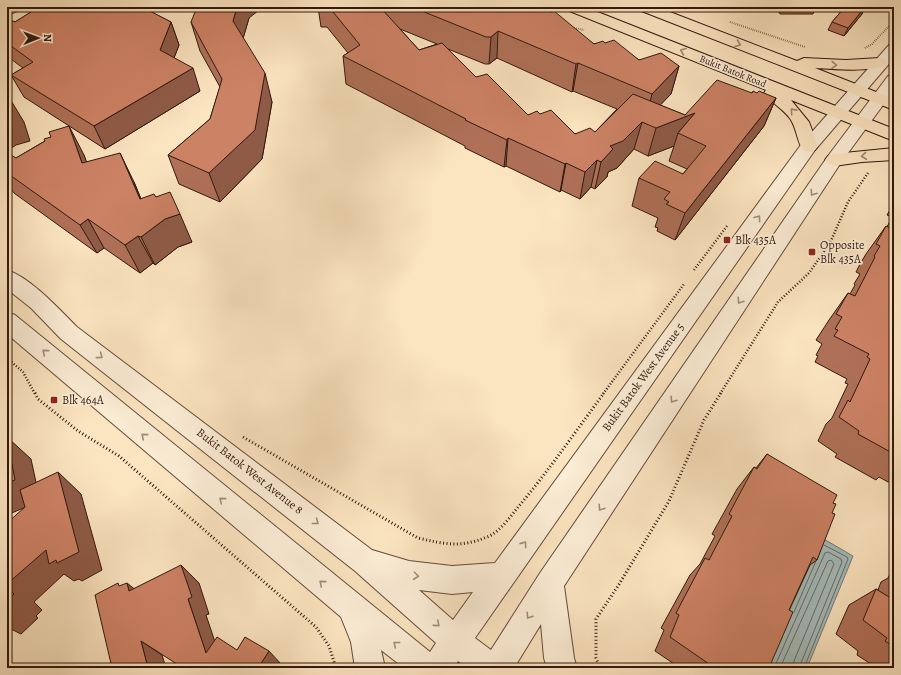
<svg xmlns="http://www.w3.org/2000/svg" width="901" height="675" font-family="Alegreya,serif">
<style>
.water{fill:#a3bcbc;stroke:#757a77}
.lines{fill:none;stroke-linecap:round;stroke-linejoin:round}
.shore{stroke:#6a6a66;stroke-width:1}
.minor-casing{stroke:#644b3b;stroke-width:2}
.major-casing{stroke:#31180f;stroke-width:2}
.path-far2{stroke:#31180f;stroke-width:2;stroke-dasharray:0.5 1.5;stroke-linecap:butt}
.path-far1{stroke:#31180f;stroke-width:2.5;stroke-dasharray:1 2;stroke-linecap:butt}
.path{stroke:#31180f;stroke-width:3;stroke-dasharray:1 2.5;stroke-linecap:butt}
.minor{fill:#fcedd6;fill-rule:evenodd}
.major{fill:#fbe4c0;fill-rule:evenodd}
.wall{fill:#af7057;stroke:#31180f;fill-rule:evenodd}
.shaded-wall{fill:#8f5b47;stroke:#31180f}
.building{fill:#cc8265;stroke:#31180f}
.oneway{stroke:#a08870}
.oneway2{stroke:#a18d7c}
.poi-dot{fill:#8f2418;stroke:#fcedd6;stroke-width:1.5}
.labels{text-anchor:middle;dominant-baseline:central;stroke-width:3.5;stroke-linejoin:round;paint-order:stroke}
.far-street-label{font-size:10px;fill:#31180f;stroke:#fcedd6}
.poi-label{font-size:12px;fill:#31180f;stroke:#fcedd6;text-anchor:start}
.street-label{font-size:12px;fill:#31180f;stroke:#fcedd6}
</style>
<rect width="100%" height="100%" fill="#fbe4c0"/>
<filter id="stains"><feTurbulence type="fractalNoise" baseFrequency=".005" numOctaves="4"/><feColorMatrix values="0 0 0 0 .2 0 0 0 0 .09 0 0 0 0 .02 0 0 0 .5 -.17"/></filter>
<radialGradient id="worn" r=".72"><stop offset=".6" stop-color="#630" stop-opacity="0"/><stop offset="1" stop-color="#630" stop-opacity=".3"/></radialGradient>
<path class="water" d="M822 538 853 556 807 668H764Z"/>
<g class="lines">
<g class="shore">
<path d="M794 612 816 561"/>
<path d="M774 668 825 553 828 552 841 559 842 562 799 668"/>
<path d="M780 668 828 561 831 560 834 564 794 661 793 668"/>
<path d="M804 668 848 559 847 557 824 545"/>
</g>
<defs>
<g id="minor">
<path d="M7 7H22L20 10 7 15Z"/>
<path d="M894 43V58L815 150 475 638 491 650 540 573 828 156 888 76 894 74V90L840 164 564 586 574 658 577 668H547L544 658 541 624 514 668H467L458 661 454 668H404L381 650 385 668H355L351 642 341 617 7 334V312L15 315 430 652 436 643 355 571 61 339 31 308 7 289V270C31 278 59 309 77 327L372 550 409 561 452 566 495 563 803 142 889 45ZM419 590 452 594 473 592 453 620Z"/>
</g>
<g id="major">
<path d="M565 7H585L894 129V141L791 100 809 122 818 146 815 150 809 152 803 150C797 141 797 130 791 120 784 109 771 103 764 93L766 90 567 10Z"/>
<path d="M637 7H657L797 61 804 58 846 60 880 58 886 60 888 63 886 66C863 72 838 69 815 68L894 99V110L639 10Z"/>
<path d="M894 148V160L862 162 834 166 828 164 825 160 828 156 834 154Z"/>
</g>
</defs>
<use href="#minor" class="minor-casing"/>
<use href="#major" class="major-casing"/>
<g class="path-far2">
<path d="M730 22 805 47"/>
<path d="M574 28 584 30"/>
<path d="M865 48 872 44 894 21"/>
</g>
<g class="path-far1">
<path d="M694 270 727 226"/>
<path d="M7 358 23 372 35 394"/>
<path d="M603 394 684 284"/>
<path d="M720 394 778 302 809 273 830 243 848 202 868 173"/>
</g>
<g class="path">
<path d="M35 393 38 399 78 431 119 456 316 627 329 646 336 668"/>
<path d="M243 437 418 538C444 544 461 548 487 537 500 532 510 517 519 506 549 470 576 431 604 393"/>
<path d="M600 668 596 658V619L618 586 669 501 704 420 721 393"/>
</g>
<use href="#minor" class="minor"/>
<use href="#major" class="major"/>
</g>
<g class="wall">
<path d="M39 7H151L147 10 171 22 179 45 174 58 200 91 105 149 24 97 11 75 23 68 7 56V19L15 22Z"/>
<path d="M318 7H539L594 44 605 43 639 60 679 66 671 94 660 105 685 115 752 93 776 98 764 126 675 240 657 231 658 228 655 227 658 218 632 206 639 178 683 174 687 169 669 161 674 146 648 156 634 149 617 168 608 172 607 177 595 189 591 187 580 199 561 190 560 192 506 166 504 167 465 148V146L346 84 343 56 348 53 327 27H321ZM400 29 437 44 419 50ZM448 49 485 64H489L497 58 572 92 573 91 617 109 595 132 575 134 540 114 528 115 476 77Z"/>
<path d="M776 7H816L813 14H780Z"/>
<path d="M845 7H865L862 14 844 36 828 30 832 22Z"/>
<path d="M249 18 243 38 272 102 262 159 220 202 179 184 168 155 210 119 220 87 200 51 191 22Z"/>
<path d="M51 137 84 155 86 162 134 182 141 199 156 197 192 242 178 247 155 265 153 263 140 273 104 248 97 253 14 193 7 182V157L16 158 45 141Z"/>
<path d="M894 203V483L890 481 888 482 879 477 876 480 835 457 837 454 818 441 826 424 832 418 848 384 845 383 847 379 815 362 818 356 816 355 822 344 816 340 829 320 848 293 850 294 855 285 854 284 860 274 856 272 860 264 866 254 886 226 887 227 892 217 887 215Z"/>
<path d="M767 454 833 503 832 513 817 560 810 565 789 610 769 668H680L655 651 664 630 661 628 690 575 700 564 715 536 712 534 737 489 754 467 756 468Z"/>
<path d="M894 566V668H877L857 655 858 651 836 634 849 605 876 589 878 590 881 582 888 578Z"/>
</g>
<g class="shaded-wall">
<path d="M127 7H151L132 20Z"/>
<path d="M237 7H263L249 18 240 49 233 21Z"/>
<path d="M865 7 862 14 844 36 848 28Z"/>
<path d="M171 22 179 45 168 73 160 50Z"/>
<path d="M498 31 497 58 489 64 491 37Z"/>
<path d="M578 63 573 91 572 92 576 64Z"/>
<path d="M679 66 671 94 645 121 652 94Z"/>
<path d="M193 68 200 91 105 149 94 126Z"/>
<path d="M265 73 272 102 262 159 220 202 209 173Z"/>
<path d="M7 94 24 122 30 141 16 145 7 151Z"/>
<path d="M776 98 764 126 675 240 685 213Z"/>
<path d="M695 113 678 133 674 146 648 156 656 128Z"/>
<path d="M642 122 634 149 617 168 608 172 607 177 595 189 601 162 610 146Z"/>
<path d="M69 126 84 155 98 192 82 163Z"/>
<path d="M508 138 506 166 504 167 507 140Z"/>
<path d="M120 153 134 182 153 228 140 199Z"/>
<path d="M597 160 591 187 580 199 585 172Z"/>
<path d="M566 163 561 190 560 192 565 164Z"/>
<path d="M180 214 192 242 178 247 155 265 141 237 165 219Z"/>
<path d="M88 219 104 248 97 253 80 225Z"/>
<path d="M138 236 153 263 140 273 125 245Z"/>
<path d="M7 437 31 459 40 501 7 515Z"/>
<path d="M58 472 81 494 102 570 82 581 79 579 74 581 64 574 34 602 42 610 36 616 38 618 21 634 7 627V584Z"/>
<path d="M181 565 199 583 209 614 206 615 223 666 206 653 188 599Z"/>
<path d="M127 583 148 600 129 591Z"/>
<path d="M141 641 162 655 166 668H148Z"/>
<path d="M269 651 281 664 279 668H258Z"/>
</g>
<g class="building">
<path d="M39 7H142L171 22 160 50 193 68 94 126 11 75 33 62 7 43V19L15 22Z"/>
<path d="M197 7H237L233 21 265 73 255 130 209 173 168 155 210 119 222 79 191 22Z"/>
<path d="M329 7H380L419 50 442 43 476 77 487 74 528 115 537 111 540 114 551 110 575 134 590 128 595 132 633 94 685 115 717 80 752 93 753 91 757 93 759 91 776 98 685 213 666 204 669 202 664 199 670 192 639 178 655 161 683 174 706 146 678 133 695 113 656 128 642 122 623 141 610 146 613 149 601 162 597 160 585 172 566 163 565 164 508 138 507 140 465 120 466 119 343 56 360 45Z"/>
<path d="M412 7H539L551 12 554 11 594 44 603 41 605 43 614 40 639 60 661 53 679 66 652 94 578 63 576 64 498 31 491 37H486Z"/>
<path d="M845 7H865L848 28 832 22Z"/>
<path d="M7 94 12 112 7 114Z"/>
<path d="M69 126 82 163 120 153 140 199 154 194 156 197 170 192 180 214 165 219 141 237 138 236 125 245 88 219 80 225 7 173V157L11 155 16 158 45 141 44 139 51 137 49 132Z"/>
<path d="M894 221V454L858 434 859 431 839 417 848 400 850 402 870 359 867 357 869 354 834 336 838 330 835 329 842 317 836 314 848 293 855 296 875 257 874 256 880 246 876 244 886 226 890 228Z"/>
<path d="M7 439 15 480 7 483Z"/>
<path d="M767 454 837 495 833 503 836 504 832 513 835 514 817 560 813 557 789 610 793 612 769 668H711L712 666 670 637 679 615 676 613 705 558 709 560 732 516 729 514 754 467 757 469Z"/>
<path d="M58 472 79 552 57 563 56 560 49 564 46 550 7 584V523L25 507 20 490Z"/>
<path d="M181 565 192 597 188 599 206 653 217 637 237 650 245 637 269 651 258 668H183L141 641 148 668H112L95 595 118 583 119 586 127 583 129 591Z"/>
<path d="M7 587 14 594 7 600 10 602 7 604Z"/>
<path d="M876 589 894 600V647L885 641 887 638 863 620Z"/>
</g>
<defs><path id="oneway-chevron" d="M-2-3.5L2.5 0L-2 3.5" fill="none" stroke-width="1.6" stroke-linecap="round" stroke-linejoin="round"/></defs>
<g class="oneway">
<use href="#oneway-chevron" transform="translate(738 44) rotate(21)"/>
<use href="#oneway-chevron" transform="translate(683 51) rotate(-158)"/>
<use href="#oneway-chevron" transform="translate(834 65) rotate(1)"/>
<use href="#oneway-chevron" transform="translate(793 111) rotate(-132)"/>
<use href="#oneway-chevron" transform="translate(864 156) rotate(174)"/>
</g>
<g class="oneway2">
<use href="#oneway-chevron" transform="translate(813 193) rotate(124)"/>
<use href="#oneway-chevron" transform="translate(758 218) rotate(-54)"/>
<use href="#oneway-chevron" transform="translate(740 301) rotate(124)"/>
<use href="#oneway-chevron" transform="translate(45 352) rotate(-140)"/>
<use href="#oneway-chevron" transform="translate(100 356) rotate(37)"/>
<use href="#oneway-chevron" transform="translate(673 400) rotate(124)"/>
<use href="#oneway-chevron" transform="translate(144 436) rotate(-140)"/>
<use href="#oneway-chevron" transform="translate(222 500) rotate(-140)"/>
<use href="#oneway-chevron" transform="translate(601 508) rotate(124)"/>
<use href="#oneway-chevron" transform="translate(316 522) rotate(38)"/>
<use href="#oneway-chevron" transform="translate(524 544) rotate(-55)"/>
<use href="#oneway-chevron" transform="translate(416 576) rotate(7)"/>
<use href="#oneway-chevron" transform="translate(322 583) rotate(-140)"/>
<use href="#oneway-chevron" transform="translate(529 616) rotate(123)"/>
<use href="#oneway-chevron" transform="translate(437 624) rotate(41)"/>
<use href="#oneway-chevron" transform="translate(396 644) rotate(-141)"/>
</g>
<g class="poi-dot">
<rect x="723" y="236" width="8" height="8" rx="2"/>
<rect x="808" y="248" width="8" height="8" rx="2"/>
<rect x="50" y="396" width="8" height="8" rx="2"/>
</g>
<g class="labels">
<g class="far-street-label">
<text transform="translate(733 71) rotate(22)">Bukit Batok Road</text>
</g>
<g class="poi-label">
<text x="735" y="240">Blk 435A</text>
<text x="820" y="245">Opposite<tspan x="820" dy="14">Blk 435A</tspan></text>
<text x="62" y="400">Blk 464A</text>
</g>
<g class="street-label">
<text transform="translate(643 377) rotate(-54)">Bukit Batok West Avenue 5</text>
<text transform="translate(250 471) rotate(38)">Bukit Batok West Avenue 8</text>
</g>
</g>
<rect width="901" height="675" fill="none" stroke="#fbe4c0" stroke-width="24"/>
<rect x="8" y="8" width="885" height="659" fill="none" stroke="#31180f" stroke-width="2"/>
<rect x="12" y="12" width="877" height="651" fill="none" stroke="#31180f"/>
<g transform="translate(38 38) rotate(89)" stroke="#fcedd6" stroke-width="3" paint-order="stroke">
<path d="M0-3L7 15L0 10L-7 15Z" fill="#31180f"/>
<text y="-6" font-size="11" font-weight="bold" text-anchor="middle" fill="#31180f">N</text>
</g>
<rect width="100%" height="100%" filter="url(#stains)"/>
<rect width="100%" height="100%" fill="url(#worn)"/>
</svg>
